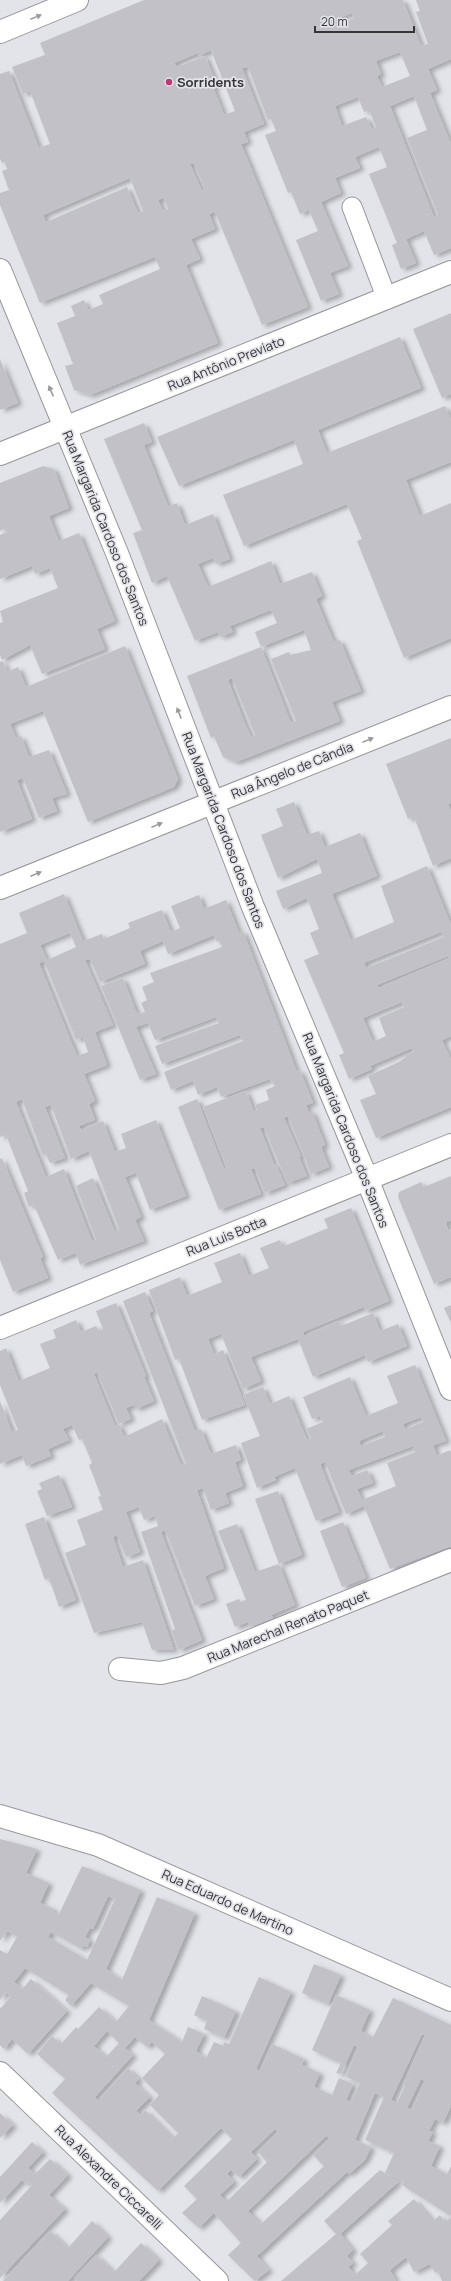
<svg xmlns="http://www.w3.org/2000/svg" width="451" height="2281" font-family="Manrope,sans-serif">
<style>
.building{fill:#c1c1c7;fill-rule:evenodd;filter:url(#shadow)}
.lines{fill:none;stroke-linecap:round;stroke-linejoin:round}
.lane-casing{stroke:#96969b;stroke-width:21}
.street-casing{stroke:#96969b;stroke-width:24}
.secondary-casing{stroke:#96969b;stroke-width:24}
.lane{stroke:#fff;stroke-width:19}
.street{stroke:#fff;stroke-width:22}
.secondary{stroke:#fff;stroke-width:22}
.oneway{fill:#9a9a9c}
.poi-dot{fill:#bf3774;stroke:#e3e4e9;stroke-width:1.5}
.labels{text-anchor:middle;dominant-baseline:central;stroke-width:3.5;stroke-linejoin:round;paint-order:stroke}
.poi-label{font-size:13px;font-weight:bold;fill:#353538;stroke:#e3e4e9;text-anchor:start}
.street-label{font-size:13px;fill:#353538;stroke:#e3e4e9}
</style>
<defs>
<filter id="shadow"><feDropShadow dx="4.5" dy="2.5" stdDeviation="2" flood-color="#0004"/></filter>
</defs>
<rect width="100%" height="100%" fill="#e3e4e9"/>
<g class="building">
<path d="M144 0H403L421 46 428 44 416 12 420 11 416 0H451V59L428 69 437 90 430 93 451 144V248L434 255 424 231 406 239 416 263 401 269 392 245 397 243 369 174 387 167 379 147 355 157 360 168 335 178 341 193 321 202 348 266 330 273 339 294 321 301 296 240 318 231 309 210 300 214 291 192 288 193 265 135 276 131 271 119 268 120 248 67 242 68 264 124 244 132 248 142 241 144 308 307 262 325 215 212 209 214 215 229 191 239 200 259 186 265 218 343 90 395 74 390 65 366 73 364 57 323 75 316 71 306 84 300 88 310 103 304 99 295 160 269 155 257 40 303 0 205V193L9 190 2 171 7 169 5 162 2 163 0 159V74L9 71 39 148 50 144 30 91 23 94 12 67 45 55 40 43ZM352 13 354 18 339 24 337 19ZM211 50 235 111 224 115 213 87 217 85 205 56 177 67 174 63 198 53 199 56ZM400 52 410 76 382 87 377 76 381 74 376 61ZM414 96 427 130 407 138 438 215 434 217 390 106ZM358 97 364 112 369 110 376 127 372 129 366 117 342 126 335 106ZM194 163 205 190 202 191 190 164ZM130 178 143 211 138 213 127 187 46 222 43 215ZM164 198 168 209 163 211 158 200Z"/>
<path d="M451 313V394L442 398 413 329Z"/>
<path d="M400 337 421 388 318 430 327 453 445 406 451 420V462L406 480 420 516 451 503V638L404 658 357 541 362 539 347 504 244 546 223 495 303 464 294 440 179 486 157 437Z"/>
<path d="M0 359 18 403 0 410Z"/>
<path d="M144 423 152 442 144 445 168 506 177 503 185 525 213 514 230 559 216 564 213 558 198 564 208 587 271 561 280 584 312 572 322 596 316 599 325 621 334 642 340 640 361 691 332 702 340 721 236 762 223 757 214 736 211 738 187 676 261 647 291 723 296 721 271 659 289 652 290 655 311 650 304 630 261 647 255 632 277 623 271 610 230 626 233 632 220 637 218 632 195 641 167 576 152 583 133 533 142 530 104 439ZM232 678 255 735 251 737 245 724 228 680Z"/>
<path d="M43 466 54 469 69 508 49 516 59 541 79 533 115 621 97 629 105 649 42 674 30 645 2 660 0 655V623L3 622 0 611 58 588 50 568 35 574 32 566 0 579V535L7 532 6 528 0 531V483Z"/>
<path d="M125 646 178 779 174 787 88 822 43 711 10 724 16 738 21 736 29 757 49 750 67 794 52 798 57 811 39 818 23 778 17 780 32 819 0 832V662L3 661 7 672 18 667 26 687Z"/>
<path d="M451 738V803L448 804 451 812V858L433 866 414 817 408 819 386 764Z"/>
<path d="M294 802 307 835 319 831 325 847 360 833 377 876 332 894 351 940 394 922 381 886 427 866 451 925V1036L442 1040 451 1060V1107L376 1138 360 1100 376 1094 368 1076 401 1061V1060L406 1057 405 1056 413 1052 412 1048 370 1066 372 1069 349 1079 339 1055 344 1053 304 960 319 954 310 933 319 929 307 898 283 909 276 891 322 873 317 859 278 878 261 835 283 826 276 809ZM441 932 444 937 366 968 364 963ZM448 956 449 958 379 988 377 985ZM402 1002 404 1007 379 1018 386 1036 373 1042 363 1018Z"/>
<path d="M64 894 83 941 102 934 104 939 130 928 128 923 162 910 171 932 180 928 171 906 199 895 204 909 226 900 239 933 243 931 297 1072 300 1070 313 1103 306 1105 309 1113 312 1111 325 1145 321 1147 329 1167 311 1174 288 1116 284 1118 301 1157H299L307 1176 287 1183 264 1127 260 1128 274 1164H276L285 1185 265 1193 255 1168 251 1169 261 1194 219 1210 178 1107 197 1099 224 1169 227 1168 203 1107 246 1091 254 1112 257 1110 255 1105 269 1100 266 1090 275 1086 272 1081 271 1082 270 1079 221 1097 217 1087 198 1095 193 1081 171 1090 164 1072 243 1041 240 1035 162 1064 155 1046 219 1023 216 1017 155 1040 148 1023 136 1027 156 1074 140 1080 101 986 123 978 137 1014 145 1012 141 1003 147 1000 142 987 154 982 150 973 222 947 219 941 217 942 214 935 168 954 163 941 140 951 145 964 100 982 90 959 85 960 113 1025 95 1032 107 1065 84 1074 95 1101 89 1104 95 1120 79 1126 81 1130 103 1121 115 1152 126 1148 121 1134 156 1120 186 1196 150 1210 136 1173 125 1177 141 1217 135 1220 144 1241 80 1265 76 1253 58 1260 34 1205 29 1207 24 1193 28 1191 6 1135 0 1137V944L27 933 19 913ZM70 933 76 947 47 960 40 945ZM44 961 76 1040 83 1037 88 1052 77 1056 39 963ZM22 1099 43 1156 46 1154 50 1163 65 1158 45 1107 51 1105 71 1159 89 1151 119 1229 115 1232 93 1178 76 1186 96 1240 92 1241 64 1169 46 1177 16 1102Z"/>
<path d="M2 1158 43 1257 40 1258 48 1278 13 1292 0 1260V1159Z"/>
<path d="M451 1176V1220L446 1222 448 1230 451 1229V1277L434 1284 398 1197 399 1192 421 1182 424 1187Z"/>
<path d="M351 1208 389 1301 365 1311 364 1307 303 1332 304 1336 339 1321 341 1326 373 1313 380 1331 398 1324 407 1346 368 1362 365 1355 313 1377 298 1339 251 1357 261 1381 243 1389 221 1334 208 1339 214 1354 223 1350 245 1405 202 1420 179 1359 175 1360 149 1290 180 1277 187 1296 222 1282 214 1263 240 1253 249 1276 269 1268 260 1248 280 1240 282 1247 328 1228 324 1219Z"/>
<path d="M145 1292 153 1311 149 1313 195 1431 201 1429 211 1454 236 1445 241 1460 235 1462 243 1486 225 1493 229 1503 211 1510 203 1488 197 1490 224 1568 205 1576 214 1599 195 1606 165 1530 161 1532 202 1640 179 1650 171 1631 175 1629 141 1532 158 1526 155 1516 144 1520 139 1507 126 1512 140 1552 126 1557 117 1535 113 1537 123 1567 143 1560 174 1650H152L142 1622 94 1633 65 1553 86 1545 77 1520 103 1510 98 1497 101 1496 89 1465 92 1463 82 1439 79 1440 72 1425 63 1429 69 1440 48 1449 51 1456 26 1466 22 1455 0 1464V1401L12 1432 18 1430 0 1385V1351L6 1348 19 1381 50 1368 40 1344 56 1338 53 1330 76 1320 81 1332 96 1326 99 1331 103 1329 96 1311 116 1303 146 1376 144 1377 154 1401 136 1409 134 1405 126 1408 131 1419 119 1424 97 1372 94 1374 115 1426 119 1424 124 1437 162 1419 181 1465 186 1464 123 1301Z"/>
<path d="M451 1305V1323L444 1308Z"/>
<path d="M415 1365 446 1441 433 1445 437 1456 450 1450 451 1453V1546L390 1569 364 1506 346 1514 325 1462 320 1464 339 1512 316 1521 295 1468 274 1477 276 1480 257 1488 241 1443 260 1436 243 1395 263 1387 270 1404 289 1396 307 1440 311 1438 306 1429 323 1422 320 1416 312 1419 303 1397 350 1377 366 1416 398 1403 387 1376ZM421 1417 423 1422 405 1429 403 1424ZM383 1431 385 1437 361 1446 359 1441ZM413 1446 415 1452 387 1463 396 1486 362 1500 357 1489 373 1483 367 1470 352 1476 349 1470Z"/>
<path d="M59 1475 72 1507 47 1516 37 1491 42 1489 39 1483Z"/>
<path d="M278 1491 302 1555 279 1564 255 1499Z"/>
<path d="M44 1517 76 1600 59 1607 49 1578 45 1580 25 1524Z"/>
<path d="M343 1522 366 1578 342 1587 320 1531Z"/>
<path d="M237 1524 255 1572 279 1564 295 1605 271 1615 273 1618 250 1627 248 1622 235 1627 226 1604 239 1599 241 1602 246 1600 218 1531Z"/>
<path d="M0 1839 37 1849 26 1873 49 1883 40 1903 54 1909 53 1912 59 1914 82 1866 141 1890 106 1969 122 1980 157 1897 195 1913 149 2020 182 2042 188 2027 204 2034 196 2051 206 2058 214 2042 223 2046 224 2042 229 2044 259 1977 291 1992 256 2069 260 2071 272 2044 304 2059 302 2065 320 2073 314 2087 332 2095 339 2078 353 2084 346 2100 351 2102 360 2083 346 2077 358 2047 354 2045 341 2074 336 2073 341 2063 312 2050 336 1995 370 2010 361 2031 373 2037 393 1998 451 2025V2106L443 2123 435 2119 429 2131 433 2132 428 2141 440 2146 431 2166 447 2174 451 2166V2216L402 2185 404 2182 385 2173 394 2153 365 2140 384 2097 375 2093 355 2140 371 2147 365 2160 349 2174 347 2172 257 2256 269 2270 255 2281 228 2255 241 2243 214 2213 199 2228 182 2213 197 2199 184 2186 232 2139 221 2128 158 2191 52 2093 65 2079 37 2054 52 2036 61 2044 76 2027 78 2029 99 2007 116 2022 129 2006 91 1983 71 2006 65 2000 69 1995 25 1968 14 1982 22 1989 31 1979 67 2011 28 2054 12 2039 4 2049 0 2045V2007L1 2008 11 1996 6 1992 0 2000V1950L7 1954 17 1937 7 1931 0 1941ZM108 1896 115 1899 87 1960 48 1937 51 1932 82 1949 84 1945 87 1947 90 1940 85 1937 90 1928 93 1929ZM107 2031 119 2043 106 2057 94 2046ZM422 2034 425 2035 403 2085 405 2086 397 2103 391 2100ZM135 2037 147 2047 152 2042 165 2054 142 2078 159 2095 150 2105 178 2133 173 2138 145 2110 141 2115 136 2111 150 2097 135 2083 139 2079 128 2068 98 2101 95 2097 133 2055 125 2048ZM421 2079 425 2081 412 2110 407 2108ZM275 2129 278 2132 258 2152 267 2162 226 2202 220 2195 234 2182 227 2174 231 2170 239 2177 257 2159 251 2152ZM326 2136 330 2138 313 2155 324 2166 261 2224 248 2211Z"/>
<path d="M314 1964 341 1975 328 2004 302 1993Z"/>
<path d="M202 1996 236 2011 224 2038 204 2029 207 2021 194 2015Z"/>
<path d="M0 2113 13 2125 0 2138Z"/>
<path d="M32 2142 43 2152 28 2168 35 2174 50 2159 68 2175 49 2195 65 2209 0 2278V2220L32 2185 28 2182 26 2184 22 2180 0 2203V2177Z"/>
<path d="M380 2170 398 2182 340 2234 353 2250 347 2256 353 2263 348 2267 355 2275 368 2263 360 2254 392 2225 388 2221 414 2199 433 2221 440 2215 445 2222 451 2217V2281H442L438 2271 435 2273 430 2264 414 2272 406 2257 390 2270 396 2281H281L336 2234 324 2221Z"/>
<path d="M92 2221 108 2237 68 2281H3L50 2231 68 2248Z"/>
<path d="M141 2243 159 2260 139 2281H77L74 2278 96 2255 114 2272Z"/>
</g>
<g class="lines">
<defs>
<path id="lane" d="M352 207 387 299"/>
<g id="street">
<path d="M0 270 117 553 253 907 367 1179 451 1389"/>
<path d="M0 454 451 272"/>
<path d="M0 888 451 707"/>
<path d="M0 1328 451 1145"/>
<path d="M120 1669 161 1673 183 1668 451 1560"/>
<path d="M0 1816 98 1845 451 2000"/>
<path d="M0 2073 217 2281"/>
</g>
<path id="secondary" d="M0 32 77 0"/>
</defs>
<use href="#lane" class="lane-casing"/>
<use href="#street" class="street-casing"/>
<use href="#secondary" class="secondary-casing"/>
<use href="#lane" class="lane"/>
<use href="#street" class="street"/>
<use href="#secondary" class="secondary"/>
</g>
<defs><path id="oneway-solid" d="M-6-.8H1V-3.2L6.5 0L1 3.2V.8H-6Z"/></defs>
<g class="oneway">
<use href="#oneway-solid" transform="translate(36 17) rotate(-22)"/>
<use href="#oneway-solid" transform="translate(51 391) rotate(-113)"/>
<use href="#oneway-solid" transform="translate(179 713) rotate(-111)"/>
<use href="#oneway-solid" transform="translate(368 740) rotate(-22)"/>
<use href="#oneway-solid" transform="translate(157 825) rotate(-22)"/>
<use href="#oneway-solid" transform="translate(36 874) rotate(-22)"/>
</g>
<circle class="poi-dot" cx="169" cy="82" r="4"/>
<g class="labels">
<g class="poi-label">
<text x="177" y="82">Sorridents</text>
</g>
<g class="street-label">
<text transform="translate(226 363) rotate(-22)">Rua Antônio Previato</text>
<text transform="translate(106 528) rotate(68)">Rua Margarida Cardoso dos Santos</text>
<text transform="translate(292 770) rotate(-22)">Rua Ângelo de Cândia</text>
<text transform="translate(224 830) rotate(69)">Rua Margarida Cardoso dos Santos</text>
<text transform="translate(346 1130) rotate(68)">Rua Margarida Cardoso dos Santos</text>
<text transform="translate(226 1236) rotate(-22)">Rua Luis Botta</text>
<text transform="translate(288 1626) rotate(-22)">Rua Marechal Renato Paquet</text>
<text transform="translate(228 1902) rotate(24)">Rua Eduardo de Martino</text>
<text transform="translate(109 2177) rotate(44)">Rua Alexandre Ciccarelli</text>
</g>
</g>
<path d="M315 26v6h99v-6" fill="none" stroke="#353538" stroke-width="2"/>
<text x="321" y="26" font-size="12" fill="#353538" stroke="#e3e4e9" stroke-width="3" paint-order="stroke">20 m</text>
</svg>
